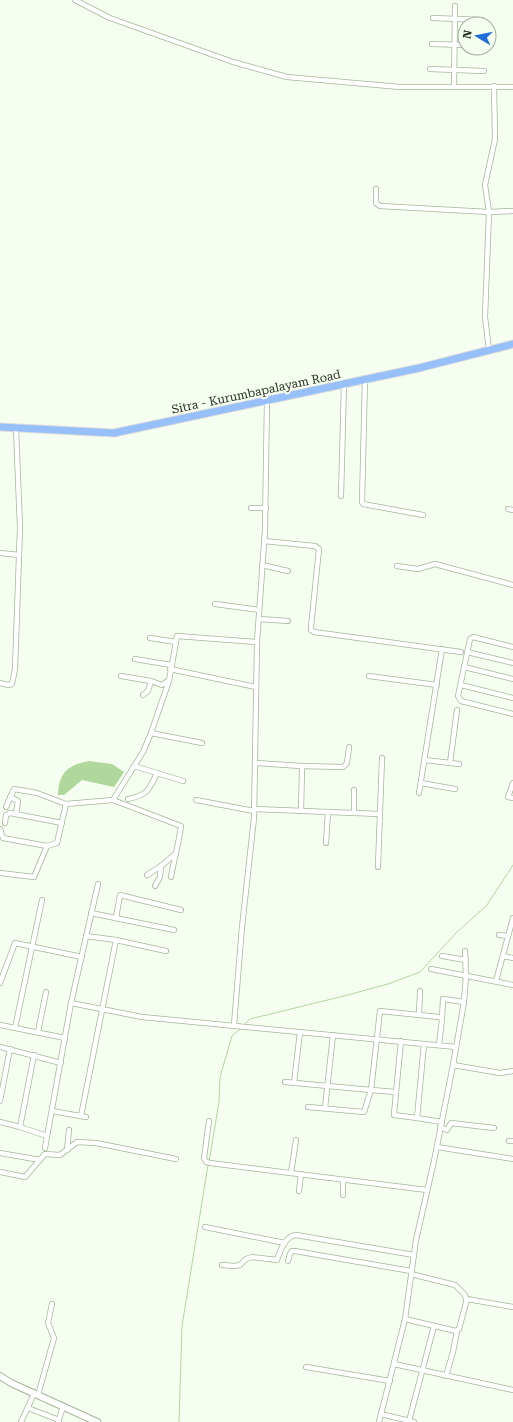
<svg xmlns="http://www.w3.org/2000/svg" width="513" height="1422" font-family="'Roboto Serif',serif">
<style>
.water{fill:#b1d89c}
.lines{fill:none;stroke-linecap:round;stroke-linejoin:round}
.stream{stroke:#b1d89c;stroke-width:1}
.street-casing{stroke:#a3b798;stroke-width:6}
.secondary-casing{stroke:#a3b798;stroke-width:8}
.primary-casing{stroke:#dddedc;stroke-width:9}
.street{stroke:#fff;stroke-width:4.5}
.secondary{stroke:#fff;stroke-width:6}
.primary{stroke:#97bffa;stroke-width:7}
.labels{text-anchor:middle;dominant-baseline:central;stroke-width:4;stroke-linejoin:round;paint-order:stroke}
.street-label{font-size:12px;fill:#283024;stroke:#f5fef0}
</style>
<rect width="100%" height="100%" fill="#f5fef0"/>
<path class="water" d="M89 761 112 764 124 772 114 787 82 780 64 795H58C59 772 68 765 89 761Z"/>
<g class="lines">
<g class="stream">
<path d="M244 1025 250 1019 344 996 388 984 420 972 456 933 487 905 513 865"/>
<path d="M209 1162 219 1102 220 1077 232 1036 240 1029"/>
<path d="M179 1422 182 1326 208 1165"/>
</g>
<defs>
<g id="street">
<path d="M75 0 110 18 233 62 287 77 400 87H513"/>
<path d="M433 18 482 20"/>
<path d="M432 44 465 45"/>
<path d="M430 69 484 71"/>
<path d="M454 87 455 6"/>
<path d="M376 189V203L380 206 489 212 513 211"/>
<path d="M489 350 485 317 489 212 485 185 495 139 494 86"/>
<path d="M365 379 362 502 363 504 423 515"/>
<path d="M341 496 344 384"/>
<path d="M251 508H266"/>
<path d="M508 509 513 510"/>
<path d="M264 541 315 546 319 549 311 627V630L314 632 461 652"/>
<path d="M0 553 19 555"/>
<path d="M262 565 288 571"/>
<path d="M397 566 418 569 435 564 513 585"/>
<path d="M215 604 259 610"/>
<path d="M259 619 288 621"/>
<path d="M150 638 176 642"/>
<path d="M513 647 473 637 470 639 458 696 461 701 513 714"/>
<path d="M467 652 513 663"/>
<path d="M135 659 171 665"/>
<path d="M464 667 513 679"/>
<path d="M170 669 256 687"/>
<path d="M121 676 151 681 162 685 169 680"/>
<path d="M369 676 437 685"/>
<path d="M0 683 8 685 12 684 15 669 20 528 16 428"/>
<path d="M461 685 513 698"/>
<path d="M143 695 148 691 151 681"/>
<path d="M151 733 202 743"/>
<path d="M425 760 459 764"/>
<path d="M256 763 301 766 302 768 301 811"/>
<path d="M450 763 457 710"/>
<path d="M134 766 183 781"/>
<path d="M301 766 343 767 347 763 349 747"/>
<path d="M421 783 455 789"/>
<path d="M513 783 508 797 513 798"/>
<path d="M419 793 442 649"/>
<path d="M10 797 18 801 16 814"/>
<path d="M128 799C148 795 149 790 157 773"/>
<path d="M113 800 181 826C179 843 174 859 171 877"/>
<path d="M196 800 254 811"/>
<path d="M6 807 14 789 37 793 66 804"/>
<path d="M254 809 379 814"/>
<path d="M354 813V790"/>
<path d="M5 823 6 815 10 813 62 823"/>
<path d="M0 829 3 838 47 846"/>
<path d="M326 843 328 812"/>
<path d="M378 867 382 758"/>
<path d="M0 873 34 877 47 846 57 843 66 804 113 800 143 752 151 733 169 681 177 636 257 642 265 530 267 400"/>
<path d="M147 875 161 866 174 855"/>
<path d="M155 886 160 877 161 866"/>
<path d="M91 913 174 930"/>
<path d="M116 918 120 895 181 910"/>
<path d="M499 935 508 936"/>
<path d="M86 936 116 940 166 951"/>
<path d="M442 956 466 960"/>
<path d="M503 956 513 958"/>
<path d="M431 969 513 985"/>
<path d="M496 981 513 918"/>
<path d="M0 983 15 943 82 957"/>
<path d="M71 1003 142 1017 456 1047"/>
<path d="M419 1014 420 991"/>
<path d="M442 1019 443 999 464 1002"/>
<path d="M0 1025 65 1038"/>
<path d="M234 1025 242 927 254 818 257 642"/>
<path d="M15 1028 42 900"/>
<path d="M38 1032 46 992"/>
<path d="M401 1041 394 1114V1115L417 1118"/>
<path d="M424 1044 417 1118 442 1122"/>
<path d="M0 1047 61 1063"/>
<path d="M453 1065 500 1073 513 1071"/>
<path d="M285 1082 371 1090 364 1112 308 1107"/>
<path d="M294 1083 300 1032"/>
<path d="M396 1092 371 1090 380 1011 439 1017 442 1019 439 1045"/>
<path d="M0 1101 10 1049"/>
<path d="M325 1108 333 1035"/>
<path d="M52 1111 86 1117"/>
<path d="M81 1116 116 940"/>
<path d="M209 1121 204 1158 206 1162 210 1163 427 1190"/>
<path d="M0 1122 20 1127 47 1136"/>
<path d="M20 1127 34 1055"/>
<path d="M440 1127 447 1130 451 1123 494 1128"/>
<path d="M509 1141H513"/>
<path d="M437 1147 513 1159"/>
<path d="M45 1148 71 1003 98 884"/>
<path d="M67 1150 69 1130"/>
<path d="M0 1153 40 1160"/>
<path d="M0 1172 25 1177 45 1154 60 1155 77 1142 96 1143 176 1159"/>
<path d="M291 1173 296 1140"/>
<path d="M299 1191 301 1174"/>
<path d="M343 1195V1180"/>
<path d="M205 1227 285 1243"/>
<path d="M288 1261 290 1254 292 1251H295L411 1271V1274L455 1285 465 1295 466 1299H467"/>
<path d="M222 1265 234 1266 240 1265 246 1259 252 1257 277 1260C280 1251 285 1236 296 1235L414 1255"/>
<path d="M405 1319 456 1331 459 1329 467 1299 513 1307"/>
<path d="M394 1364 513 1390"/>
<path d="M306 1367 390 1381"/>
<path d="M446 1376 453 1352 457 1331"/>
<path d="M38 1395 54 1338 48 1323 52 1304"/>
<path d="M28 1408 59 1420"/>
<path d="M381 1414 414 1422"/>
<path d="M409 1421 434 1326"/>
<path d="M21 1422 34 1394"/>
<path d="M58 1422 63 1407"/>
<path d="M379 1422 405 1319 416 1240 434 1161 453 1065 464 1002 466 976 465 951"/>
</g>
<path id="secondary" d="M0 1376 11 1383 97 1422"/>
<path id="primary" d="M0 427 114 433 419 368 513 344"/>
</defs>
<use href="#street" class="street-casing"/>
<use href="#secondary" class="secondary-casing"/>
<use href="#primary" class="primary-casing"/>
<use href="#street" class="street"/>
<use href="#secondary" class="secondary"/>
<use href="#primary" class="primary"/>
</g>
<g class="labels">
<g class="street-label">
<text transform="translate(256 392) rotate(-12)">Sitra - Kurumbapalayam Road</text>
</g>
</g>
<g transform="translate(477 36) rotate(280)"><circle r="19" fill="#f5fef0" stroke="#a3ac9e"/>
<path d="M0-3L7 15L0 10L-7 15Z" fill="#216ed9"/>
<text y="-6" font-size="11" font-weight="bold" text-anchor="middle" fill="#283024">N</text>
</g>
</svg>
